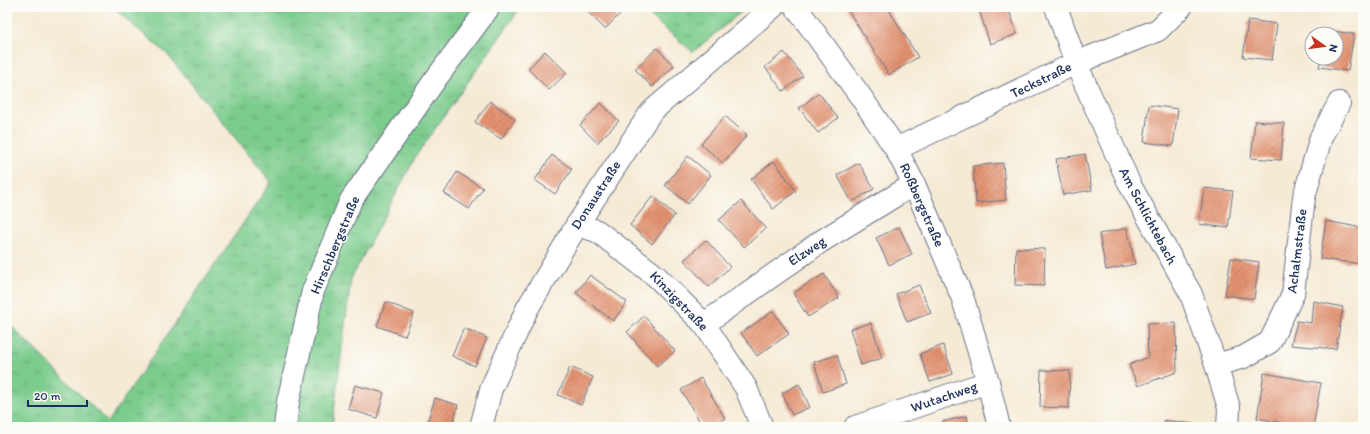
<svg xmlns="http://www.w3.org/2000/svg" width="1370" height="434" font-family="Itim,sans-serif">
<style>
.grass{fill:url(#grass-tufts);stroke:#4c7e76}
.building{fill:url(#building-hatch)}
.lines{fill:none;stroke-linecap:round;stroke-linejoin:round}
.minor-casing{stroke:#677087;stroke-width:24}
.minor{stroke:#fff;stroke-width:22}
.labels{text-anchor:middle;dominant-baseline:central;stroke-width:3;stroke-linejoin:round;paint-order:stroke}
.street-label{font-size:14px;fill:#1b2f5e;stroke:#fdfcf7}
</style>
<defs>
<pattern id="grass-tufts" width="24" height="20" patternUnits="userSpaceOnUse"><rect width="24" height="20" fill="#7ccc8d"/><path d="M3 7l-1-3M5 7V3M7 7l1-3M15 17l-1-3M17 17v-4M19 17l1-3" fill="none" stroke="#65a676"/></pattern>
<pattern id="building-hatch" width="6" height="6" patternUnits="userSpaceOnUse"><rect width="6" height="6" fill="#e3926f"/><path d="M-1 1l2-2M0 6l6-6M5 7l2-2" fill="none" stroke="#b7785e"/></pattern>
</defs>
<rect width="100%" height="100%" fill="#fdfcf7"/>
<filter id="ink" filterUnits="userSpaceOnUse"><feTurbulence type="fractalNoise" baseFrequency=".025" numOctaves="2"/><feDisplacementMap in="SourceGraphic" scale="8" xChannelSelector="R" yChannelSelector="G"/><feConvolveMatrix kernelMatrix="1 2 1 2 8 2 1 2 1" color-interpolation-filters="sRGB"/></filter>
<filter id="wash" filterUnits="userSpaceOnUse"><feTurbulence type="fractalNoise" baseFrequency=".012" numOctaves="4" result="noise"/><feDisplacementMap in="SourceGraphic" scale="16" xChannelSelector="R" yChannelSelector="G"/><feGaussianBlur stdDeviation="0.9" result="paint"/><feColorMatrix in="noise" values="0 0 0 0 0 0 0 0 0 0 0 0 0 0 0 0 0 1.4 0 .05"/><feComposite in="paint" operator="in"/></filter>
<g filter="url(#wash)">
<rect width="100%" height="100%" fill="#f5ead4"/>
<g class="grass">
<path d="M112 7H521L416 156 351 279 332 427H7V322L108 422 271 182 166 53Z"/>
<path d="M639 7H747L693 52Z"/>
</g>
<g id="blocks">
<g class="building">
<path d="M583 7H619L623 11 605 29Z"/>
<path d="M846 7H887L918 57 889 75Z"/>
<path d="M978 7H1008L1017 34 990 44Z"/>
<path d="M1248 20 1277 24 1272 60 1243 57Z"/>
<path d="M1325 30 1354 34 1348 71 1319 67 1321 58H1336V34H1324Z"/>
<path d="M657 48 674 66 652 87 635 69Z"/>
<path d="M545 51 567 73 549 90 528 69Z"/>
<path d="M784 52 803 76 783 91 765 67Z"/>
<path d="M819 93 838 118 818 133 799 108Z"/>
<path d="M490 101 515 119 501 139 475 122Z"/>
<path d="M601 103 619 121 597 143 580 125Z"/>
<path d="M1149 105 1178 109 1173 146 1144 142Z"/>
<path d="M725 116 747 135 723 163 701 144Z"/>
<path d="M1255 121 1284 123 1281 160 1251 158Z"/>
<path d="M1085 154 1092 190 1063 195 1056 159Z"/>
<path d="M552 155 572 169 555 194 535 180Z"/>
<path d="M688 156 711 175 688 204 665 185Z"/>
<path d="M774 161 796 191 773 209 751 179Z"/>
<path d="M859 163 874 189 852 202 837 175Z"/>
<path d="M1003 163 1006 200 976 203 973 166Z"/>
<path d="M457 172 483 188 469 209 444 193Z"/>
<path d="M1204 188 1233 191 1228 228 1199 224Z"/>
<path d="M653 196 675 215 652 244 630 225Z"/>
<path d="M741 201 766 228 744 247 719 220Z"/>
<path d="M1326 221 1363 228V264L1320 259Z"/>
<path d="M899 227 912 254 889 265 876 238Z"/>
<path d="M1127 228 1135 264 1106 270 1099 234Z"/>
<path d="M706 240 730 267 709 287 684 260Z"/>
<path d="M1016 248 1045 249 1044 286 1015 285Z"/>
<path d="M1231 258 1259 262 1254 299 1225 295Z"/>
<path d="M824 274 839 298 808 317 793 293Z"/>
<path d="M590 275 627 302 613 321 576 293Z"/>
<path d="M919 285 931 313 907 322 896 294Z"/>
<path d="M1313 301 1343 307 1336 349 1291 345 1297 321 1311 323Z"/>
<path d="M386 302 414 313 405 336 377 326Z"/>
<path d="M773 311 789 334 757 356 741 333Z"/>
<path d="M644 316 675 351 657 366 627 332Z"/>
<path d="M871 323 882 358 861 365 850 329Z"/>
<path d="M1176 323 1177 372 1138 386 1129 365 1148 357 1147 324Z"/>
<path d="M464 328 487 338 475 366 452 356Z"/>
<path d="M943 345 953 374 930 382 920 354Z"/>
<path d="M837 355 846 384 823 392 814 362Z"/>
<path d="M570 367 593 377 581 405 558 395Z"/>
<path d="M1041 370 1070 371 1069 408 1040 407Z"/>
<path d="M1264 373 1321 383 1313 427H1301L1257 418Z"/>
<path d="M701 378 725 418 710 427H703L681 390Z"/>
<path d="M799 384 810 407 792 415 782 393Z"/>
<path d="M355 385 384 393 377 418 348 409Z"/>
<path d="M435 398 458 405 452 427H426Z"/>
<path d="M967 416 969 427H944L942 422Z"/>
<path d="M1164 420 1193 424V427H1164Z"/>
</g>
</g>
</g>
<g filter="url(#ink)">
<use href="#blocks" fill-opacity="0" stroke="#677087" stroke-width="1"/>
<g class="lines">
<defs>
<g id="minor">
<path d="M796 7 861 97 896 149 914 184 963 299 988 382 999 427"/>
<path d="M1056 7 1076 63 1130 185 1191 294 1216 365 1229 408 1228 427"/>
<path d="M896 149 1076 63 1158 30 1181 7"/>
<path d="M577 225 597 231 656 276 704 324 746 388 762 427"/>
<path d="M704 324 820 242 914 184"/>
<path d="M1216 365 1244 357 1270 342 1293 294 1304 197 1321 137 1339 103"/>
<path d="M285 427 288 402 313 291 351 200 435 80 489 7"/>
<path d="M481 427 491 389 527 309 577 225 651 112 773 7"/>
<path d="M855 427 988 382"/>
</g>
</defs>
<use href="#minor" class="minor-casing"/>
<use href="#minor" class="minor"/>
</g>
</g>
<g class="labels">
<g class="street-label">
<text transform="translate(1041 80) rotate(-26)">Teckstraße</text>
<text transform="translate(596 195) rotate(-57)">Donaustraße</text>
<text transform="translate(922 205) rotate(66)">Roßbergstraße</text>
<text transform="translate(1148 216) rotate(62)">Am Schlichtebach</text>
<text transform="translate(335 245) rotate(-67)">Hirschbergstraße</text>
<text transform="translate(807 251) rotate(-34)">Elzweg</text>
<text transform="translate(1297 251) rotate(-83)">Achalmstraße</text>
<text transform="translate(679 301) rotate(46)">Kinzigstraße</text>
<text transform="translate(944 397) rotate(-19)">Wutachweg</text>
</g>
</g>
<rect width="1370" height="434" fill="none" stroke="#fdfcf7" stroke-width="24"/>
<g transform="translate(1324 46) rotate(104)"><circle r="19" fill="#fdfcf7" stroke="#a3aaba"/>
<path d="M0-3L7 15L0 10L-7 15Z" fill="#c8321e"/>
<text y="-6" font-size="11" font-weight="bold" text-anchor="middle" fill="#1b2f5e">N</text>
</g>
<path d="M28 400v6h59v-6" fill="none" stroke="#1b2f5e" stroke-width="2"/>
<text x="34" y="400" font-size="12" fill="#1b2f5e" stroke="#fdfcf7" stroke-width="3" paint-order="stroke">20 m</text>
</svg>
